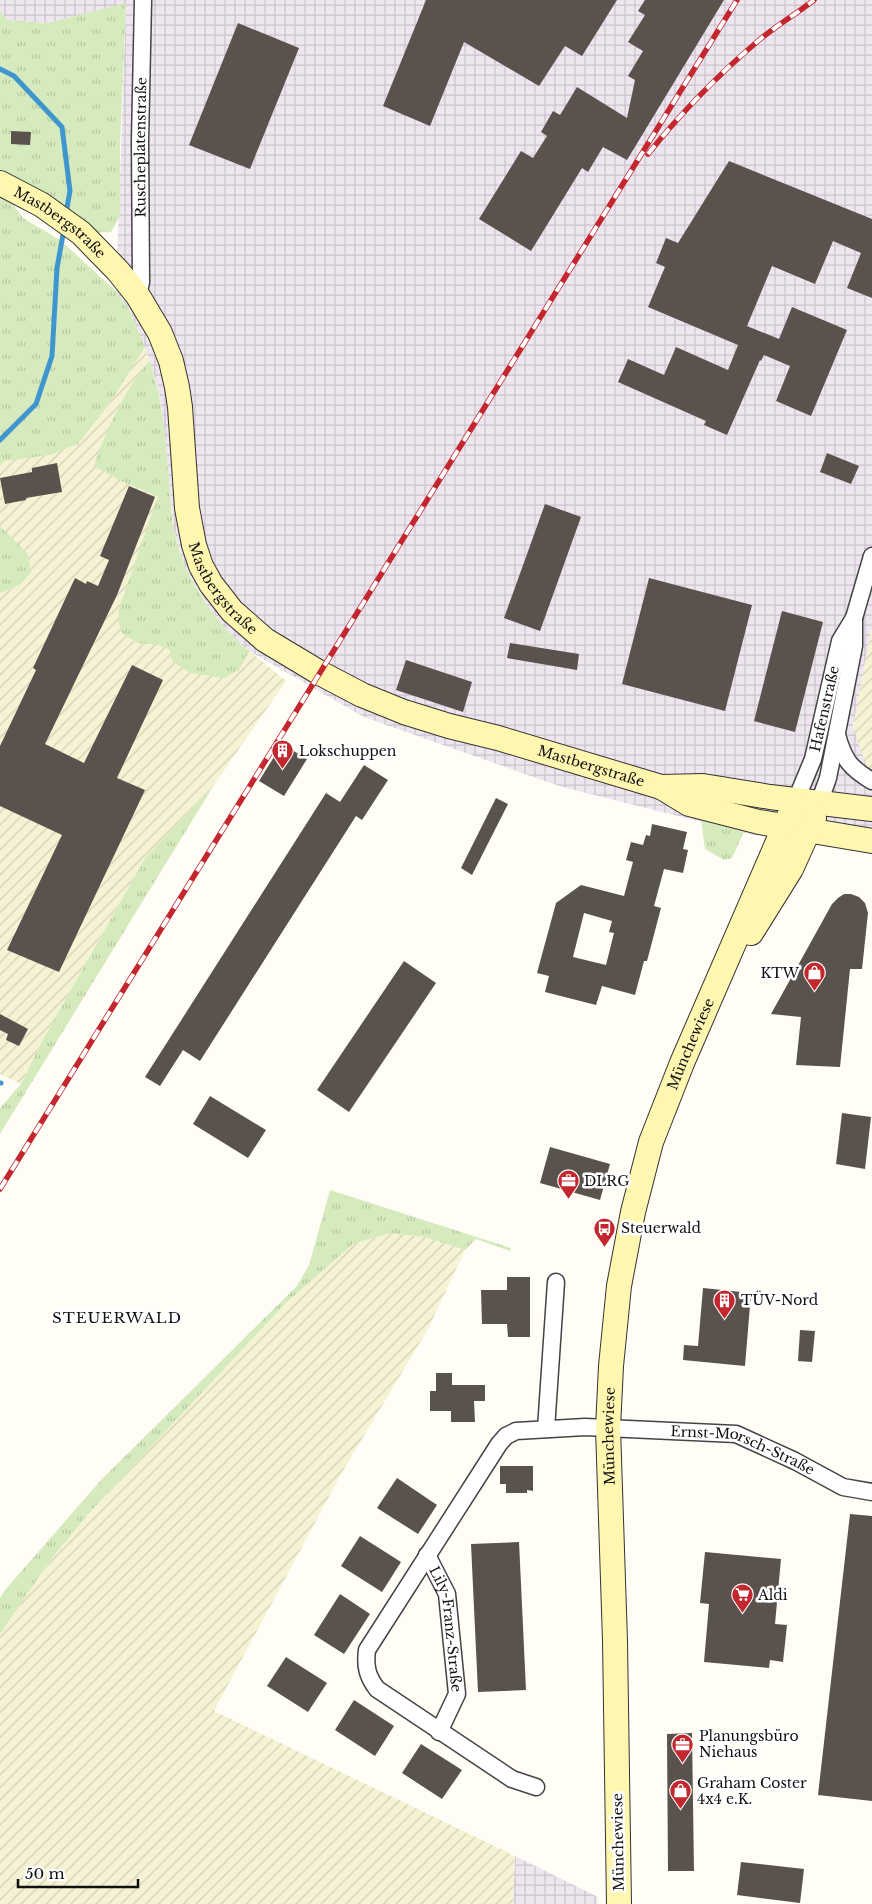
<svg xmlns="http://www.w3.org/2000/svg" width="872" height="1904" font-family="'Libre Baskerville',serif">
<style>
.industrial{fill:url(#industrial-grid)}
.farmland{fill:url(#farmland-furrows)}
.grass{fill:url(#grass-tufts)}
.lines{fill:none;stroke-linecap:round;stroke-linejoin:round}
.stream{stroke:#3f96cf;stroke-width:5}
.building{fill:#5a524d;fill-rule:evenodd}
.minor-casing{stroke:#444;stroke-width:19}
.secondary-casing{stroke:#333;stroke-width:26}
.minor{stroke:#fff;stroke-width:16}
.secondary{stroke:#fff6b0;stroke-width:24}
.rail-casing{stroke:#c4262e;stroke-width:5.5}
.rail{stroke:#fff;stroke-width:4;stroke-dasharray:11;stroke-linecap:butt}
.labels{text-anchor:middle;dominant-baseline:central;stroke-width:5;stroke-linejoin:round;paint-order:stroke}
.street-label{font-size:14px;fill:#111;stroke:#fff}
.poi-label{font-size:14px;fill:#111;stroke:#fff;text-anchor:start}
.neighbourhood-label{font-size:15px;letter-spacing:1px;fill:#111;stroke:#fff}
</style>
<defs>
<pattern id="industrial-grid" width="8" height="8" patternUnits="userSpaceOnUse" patternTransform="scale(1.25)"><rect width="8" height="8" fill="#eee6ef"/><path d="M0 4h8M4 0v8" fill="none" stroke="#cbc4cc"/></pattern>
<pattern id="farmland-furrows" width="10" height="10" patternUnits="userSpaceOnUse" patternTransform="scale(1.25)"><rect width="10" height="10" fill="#f6f3d4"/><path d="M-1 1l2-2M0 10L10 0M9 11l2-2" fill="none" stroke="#d2cfb5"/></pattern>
<pattern id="grass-tufts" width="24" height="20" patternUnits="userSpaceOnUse" patternTransform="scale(1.25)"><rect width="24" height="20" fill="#d5ebbd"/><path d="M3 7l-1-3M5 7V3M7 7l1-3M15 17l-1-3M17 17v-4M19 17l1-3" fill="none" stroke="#b6c8a1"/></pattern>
</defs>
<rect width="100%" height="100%" fill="#fffdf5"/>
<g class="industrial">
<path d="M0 0H872V626L853 727 872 758V850L750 834 562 787 364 717 249 651 230 635 207 604 185 568 174 530 164 428 158 387 145 347 130 311 116 291 126 4 47 23 8 20 0 11Z"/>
<path d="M515 1856 598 1897 597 1904H513Z"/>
</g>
<g class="farmland">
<path d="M130 311 145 347 158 387 164 428 174 530 185 568 207 604 230 635 286 681 214 785 145 858 42 1041 21 1084 0 1074V444L37 409Z"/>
<path d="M872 626V773L868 771 853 727Z"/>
<path d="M390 1233 425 1237 465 1250 428 1329 341 1474 214 1711 515 1856 513 1904H0V1634L52 1558 91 1511 287 1302 353 1244Z"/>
</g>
<g class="grass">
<path d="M126 3 120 146V216L111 232 89 233 0 179V11L8 20 47 23Z"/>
<path d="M0 186 23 218 60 240 116 291 130 311 145 347 109 404 78 444 50 455 5 461 0 466Z"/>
<path d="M150 361C162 400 166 440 169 481 171 497 170 514 174 530 182 576 214 621 249 651L239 670 224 678 190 673 172 661 170 650 159 645 138 643 122 633 118 620 119 609 158 496 121 481 94 466C101 440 130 379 150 361Z"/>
<path d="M0 526 28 554 31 572 20 585 0 593Z"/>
<path d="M214 785 0 1134V1108L21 1084 42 1041 145 858Z"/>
<path d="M701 819 744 832 732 858 724 860 705 849Z"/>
<path d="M330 1190 511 1248 510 1251 476 1239 465 1250 425 1237 390 1233 353 1244 287 1302 91 1511 52 1558 0 1634V1598L5 1590 102 1479 297 1286 309 1265Z"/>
</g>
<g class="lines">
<g class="stream">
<path d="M0 69 14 76 62 127 70 191 66 213"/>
<path d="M0 440 36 404 52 356 57 268 64 229"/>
<path d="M0 1083H1"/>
</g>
</g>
<g class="building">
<path d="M426 0H617L582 56 565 46 539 86 464 42 430 126 383 106Z"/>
<path d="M645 0H724L627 160 603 147 588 172 582 168 531 251 479 219 521 151 533 158 547 136 541 132 553 111 560 115 577 87 627 118 635 80 628 76 643 51 628 42 645 15 638 11Z"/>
<path d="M238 23 299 48 250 169 189 145Z"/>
<path d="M11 131 31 132 30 145 11 144Z"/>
<path d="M729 161 872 219V298L847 288 861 253 833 241 815 284 772 266 747 326 779 339 792 307 847 330 811 416 776 401 790 366 764 355 761 361 760 360 727 435 704 425 706 421 618 382 628 359 664 375 676 347 728 370 738 345 648 307 665 267 656 263 666 238 678 243Z"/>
<path d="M827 453 859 466 851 484 820 472Z"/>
<path d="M57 463 62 492 26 498V500L5 504 0 478 32 472V468Z"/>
<path d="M129 486 155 497 117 595 45 744 84 763 132 665 163 680 117 778 145 790 59 972 7 950 62 835 0 806V746L36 670 33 668 75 578 86 584 87 581 98 586 109 560 100 556Z"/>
<path d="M545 504 581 517 540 631 504 618Z"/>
<path d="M649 578 752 605 725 711 622 684Z"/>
<path d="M782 611 823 622 795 732 754 721Z"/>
<path d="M510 643 579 654 577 670 507 658Z"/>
<path d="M406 660 472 682 463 712 396 690Z"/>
<path d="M282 744 307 759 284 796 259 781Z"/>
<path d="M364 765 388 780 362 820 356 816 200 1061 183 1050 160 1086 145 1077 326 793 340 802Z"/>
<path d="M496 798 508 804 472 875 461 868Z"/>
<path d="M652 824 687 832 683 849 688 850 683 873 664 869 654 906 661 908 647 961H644L635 995 602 986 596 1005 545 992 549 976 537 973 556 903 581 885 624 896 633 862 626 860 631 842 643 845 646 835 650 836ZM584 913 612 921 609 932 614 933 606 965 573 957Z"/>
<path d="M844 894H851L859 897 865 903 868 913 862 969H850L840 1067 796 1065 801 1017 771 1014 832 904 838 898Z"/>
<path d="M404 961 436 983 349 1112 317 1090Z"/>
<path d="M0 1014 28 1029 19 1046 6 1040 8 1034 0 1030Z"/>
<path d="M210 1096 266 1130 248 1158 193 1124Z"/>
<path d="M842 1113 871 1117 865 1169 836 1164Z"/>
<path d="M550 1147 610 1164 600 1200 540 1183Z"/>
<path d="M507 1277H530V1337H508L507 1324H482L481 1290H507Z"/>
<path d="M703 1288 751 1293 745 1366 683 1360 684 1345 698 1346Z"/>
<path d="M800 1330 815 1331 812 1362 798 1361Z"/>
<path d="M436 1373H452V1385H485V1401H474L475 1422H451V1411H430V1391H436Z"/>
<path d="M500 1466H533V1491L527 1490V1493H506V1484H500Z"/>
<path d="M397 1478 437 1505 418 1534 377 1508Z"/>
<path d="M850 1514 872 1516V1801L818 1795Z"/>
<path d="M360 1536 401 1562 382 1592 341 1566Z"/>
<path d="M519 1542 526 1690 478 1692 471 1544Z"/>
<path d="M705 1552 781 1559 775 1624 787 1625 783 1662 770 1660 769 1668 704 1662 709 1604 700 1603Z"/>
<path d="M340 1594 370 1614 344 1654 314 1635Z"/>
<path d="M286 1657 327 1683 308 1712 267 1686Z"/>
<path d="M354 1700 394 1726 375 1756 335 1730Z"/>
<path d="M692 1733 694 1871H668L667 1734Z"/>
<path d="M421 1744 462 1770 442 1799 402 1773Z"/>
<path d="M741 1862 804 1869 800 1903 737 1895Z"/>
</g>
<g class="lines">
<defs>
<g id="minor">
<path id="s1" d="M138 296 141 282 140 141 143 0"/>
<path d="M837 735C844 760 850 768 872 781"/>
<path id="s2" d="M796 800 813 759 840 641 854 618 872 556"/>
<path d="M819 803 828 778 854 646V618"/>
<path d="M546 1429 556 1282"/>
<path id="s3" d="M427 1555 447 1594 457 1694 439 1732"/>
<path id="s4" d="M536 1787 512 1779 377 1689C367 1676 365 1666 367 1650L499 1444 506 1436 516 1431 585 1427 736 1434 795 1461 843 1487 872 1492"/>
</g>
<g id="secondary">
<path id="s5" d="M0 183 42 205 81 233 118 271 138 296 160 333 171 361 177 387 180 407 187 508 194 545 201 566 211 584 232 611 265 640 320 673 362 695 404 712 449 726 498 738 661 787 689 804 759 822 872 841"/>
<path d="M661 787 703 786 770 797 872 809"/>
<path d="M751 933 791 869 814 818"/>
<path id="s6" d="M619 1904 615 1641 608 1428 611 1366 619 1286 633 1212 651 1142 682 1063 796 800"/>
</g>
</defs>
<use href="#minor" class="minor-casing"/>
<use href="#secondary" class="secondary-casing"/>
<use href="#minor" class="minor"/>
<use href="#secondary" class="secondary"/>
<defs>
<g id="rail">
<path d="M648 154C681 113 718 75 758 41 776 26 796 14 814 0"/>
<path d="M0 1189 737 0"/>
</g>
</defs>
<use href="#rail" class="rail-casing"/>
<use href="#rail" class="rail"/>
</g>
<defs>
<symbol id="building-pin" viewBox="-11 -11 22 30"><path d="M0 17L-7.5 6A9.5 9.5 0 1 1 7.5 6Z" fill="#c4262e" stroke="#fff"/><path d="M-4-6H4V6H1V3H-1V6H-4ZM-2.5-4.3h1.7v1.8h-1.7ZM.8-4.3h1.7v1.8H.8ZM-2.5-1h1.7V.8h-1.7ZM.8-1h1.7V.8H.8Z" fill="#fff"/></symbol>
<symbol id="shop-pin" viewBox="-11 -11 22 30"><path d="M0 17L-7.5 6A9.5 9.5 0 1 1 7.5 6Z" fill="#c4262e" stroke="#fff"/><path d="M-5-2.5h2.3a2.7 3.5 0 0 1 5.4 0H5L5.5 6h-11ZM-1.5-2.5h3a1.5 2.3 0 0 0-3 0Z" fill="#fff"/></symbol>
<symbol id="office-pin" viewBox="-11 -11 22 30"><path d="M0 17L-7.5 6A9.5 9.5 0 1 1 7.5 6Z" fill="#c4262e" stroke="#fff"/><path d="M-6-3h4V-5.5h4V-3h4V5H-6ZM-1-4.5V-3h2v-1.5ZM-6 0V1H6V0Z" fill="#fff"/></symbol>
<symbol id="bus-pin" viewBox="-11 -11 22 30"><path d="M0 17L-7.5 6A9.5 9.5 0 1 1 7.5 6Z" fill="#c4262e" stroke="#fff"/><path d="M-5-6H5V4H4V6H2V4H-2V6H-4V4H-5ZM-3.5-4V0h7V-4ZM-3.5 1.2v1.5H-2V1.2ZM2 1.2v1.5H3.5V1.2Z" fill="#fff"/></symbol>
<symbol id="supermarket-pin" viewBox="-11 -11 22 30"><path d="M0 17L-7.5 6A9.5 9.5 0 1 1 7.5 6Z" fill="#c4262e" stroke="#fff"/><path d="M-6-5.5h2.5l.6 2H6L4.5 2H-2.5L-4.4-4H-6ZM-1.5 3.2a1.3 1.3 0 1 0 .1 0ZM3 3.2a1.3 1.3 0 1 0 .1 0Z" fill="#fff"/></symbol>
</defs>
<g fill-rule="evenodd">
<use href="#building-pin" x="270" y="738" width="25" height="34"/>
<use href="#shop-pin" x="802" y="960" width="25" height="34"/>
<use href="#office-pin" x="556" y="1168" width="25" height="34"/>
<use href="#bus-pin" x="592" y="1216" width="25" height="34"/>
<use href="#building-pin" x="712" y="1288" width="25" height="34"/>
<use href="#supermarket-pin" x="730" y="1582" width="25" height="34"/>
<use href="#office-pin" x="670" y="1732" width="25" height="34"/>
<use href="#shop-pin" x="668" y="1778" width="25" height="34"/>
</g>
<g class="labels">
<g class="street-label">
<text stroke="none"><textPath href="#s1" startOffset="149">Ruscheplatenstraße</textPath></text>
<text stroke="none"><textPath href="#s5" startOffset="72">Mastbergstraße</textPath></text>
<text stroke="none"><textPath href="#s5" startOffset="492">Mastbergstraße</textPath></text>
<text stroke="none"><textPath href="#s2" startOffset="96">Hafenstraße</textPath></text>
<text stroke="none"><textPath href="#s5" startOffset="912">Mastbergstraße</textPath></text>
<text stroke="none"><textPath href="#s6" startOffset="872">Münchewiese</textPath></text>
<text stroke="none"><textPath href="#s6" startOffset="468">Münchewiese</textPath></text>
<text stroke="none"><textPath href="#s4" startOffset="726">Ernst-Morsch-Straße</textPath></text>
<text stroke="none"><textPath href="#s3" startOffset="78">Lily-Franz-Straße</textPath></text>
<text transform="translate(618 1842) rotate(-91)">Münchewiese</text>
</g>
<g class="poi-label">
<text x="299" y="751">Lokschuppen</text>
<text x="799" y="973" text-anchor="end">KTW</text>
<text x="584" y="1181">DLRG</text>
<text x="621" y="1228">Steuerwald</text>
<text x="741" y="1300">TÜV-Nord</text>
<text x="758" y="1595">Aldi</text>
<text x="699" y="1736">Planungsbüro<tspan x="699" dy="16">Niehaus</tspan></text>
<text x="697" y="1783">Graham Coster<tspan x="697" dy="16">4x4 e.K.</tspan></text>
</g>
<g class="neighbourhood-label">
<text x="117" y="1317">STEUERWALD</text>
</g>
</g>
<path d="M18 1879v8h120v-8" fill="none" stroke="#111111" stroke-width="2.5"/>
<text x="25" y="1879" font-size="15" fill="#111111" stroke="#ffffff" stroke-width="4" paint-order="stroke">50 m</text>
</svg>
